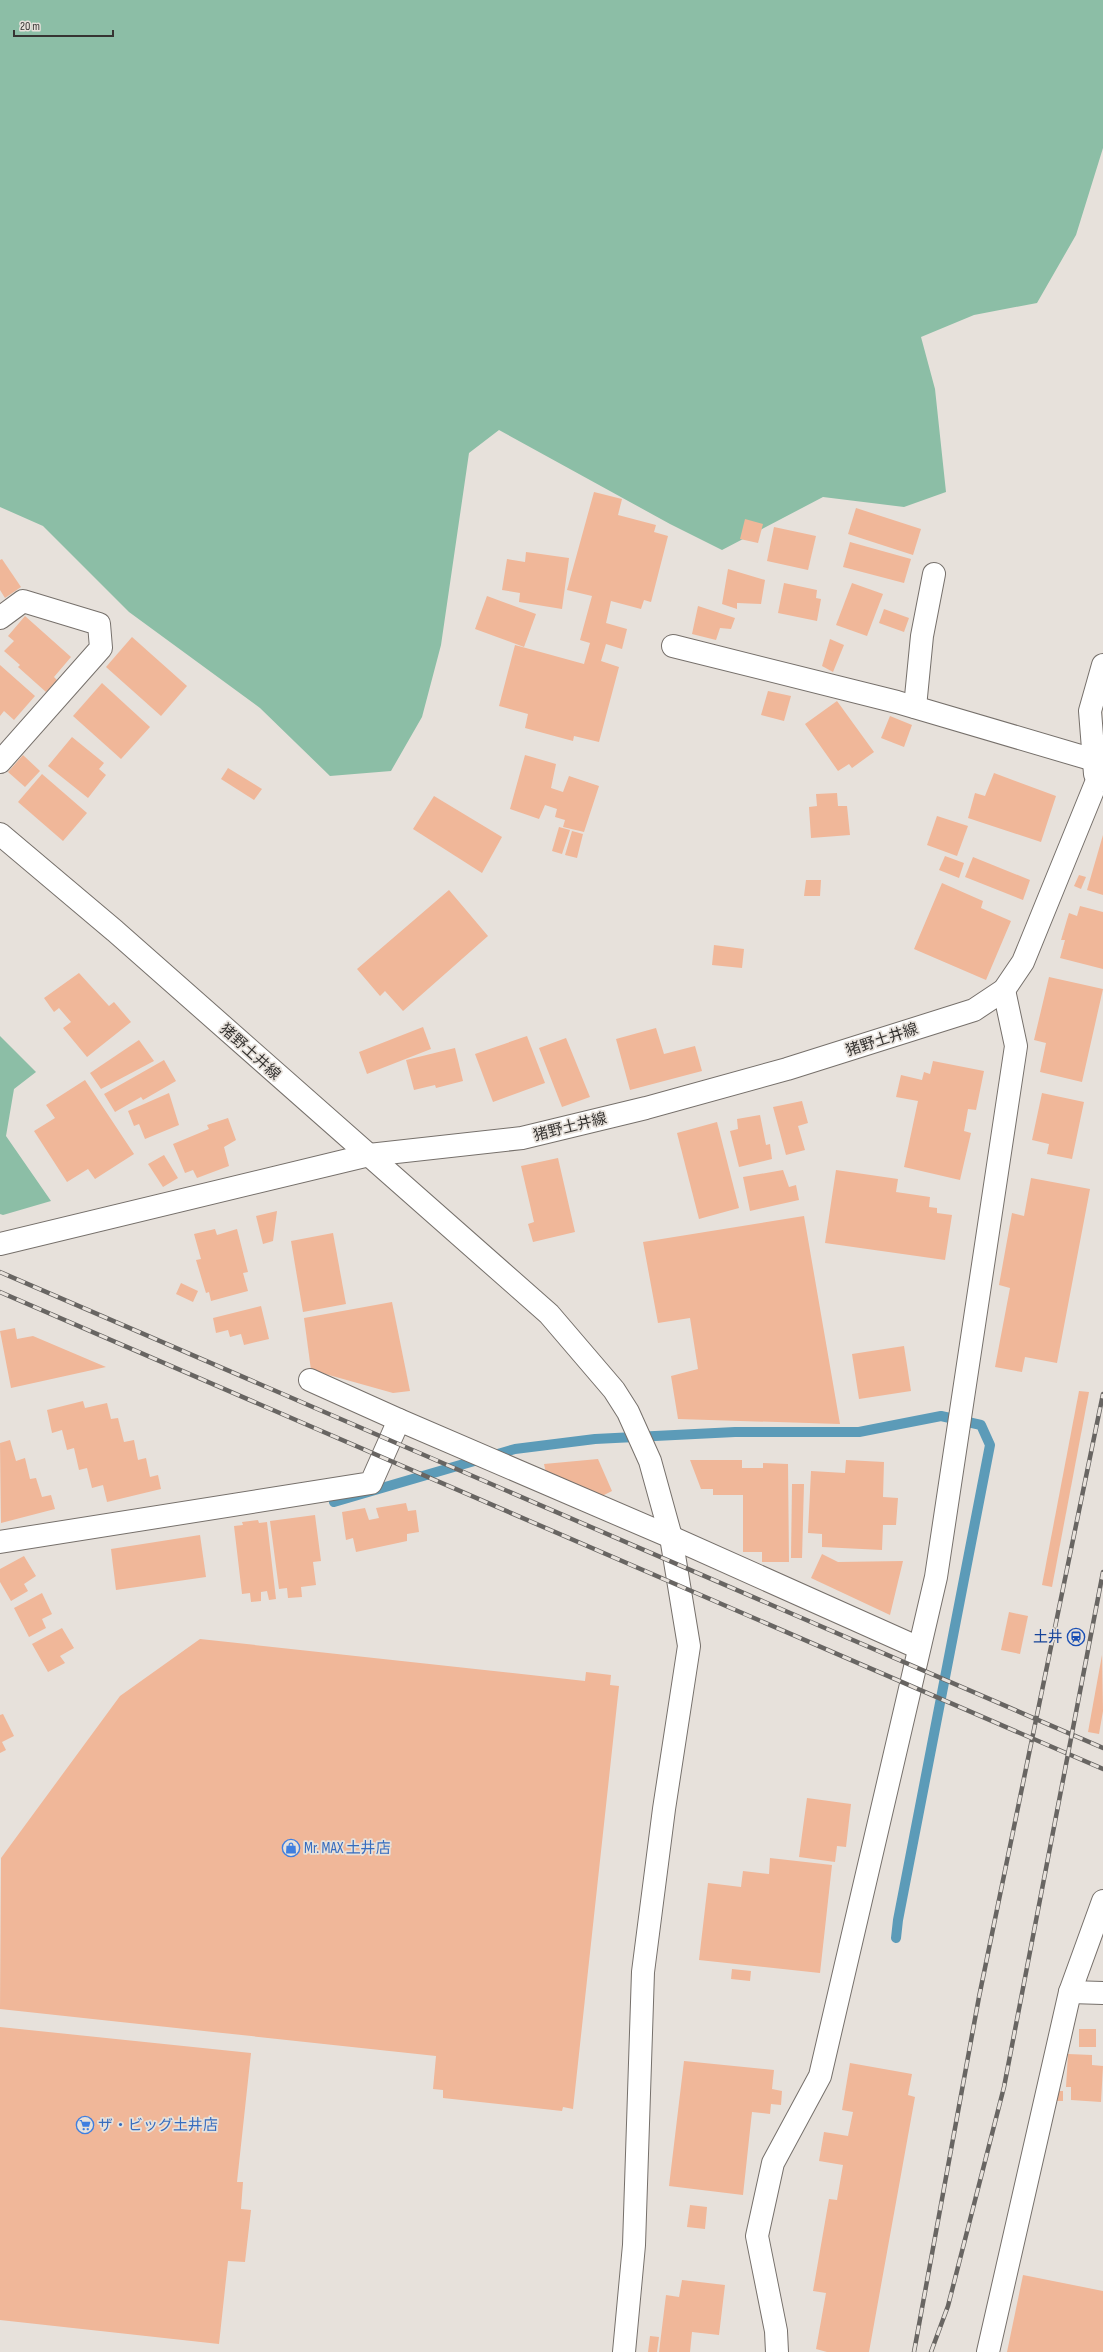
<svg xmlns="http://www.w3.org/2000/svg" width="1103" height="2352" font-family="'Sofia Sans Condensed','Noto Sans JP',sans-serif">
<style>
.green{fill:#8cbea6}
.lines{fill:none;stroke-linecap:round;stroke-linejoin:round}
.stream{stroke:#5c9bb8;stroke-width:10}
.building{fill:#f0b799}
.street-casing{stroke:#76706b;stroke-width:24}
.secondary-casing{stroke:#76706b;stroke-width:24}
.street{stroke:#fff;stroke-width:22}
.secondary{stroke:#fff;stroke-width:22}
.rail-casing{stroke:#686562;stroke-width:4.5}
.rail{stroke:#e7e1db;stroke-width:3;stroke-dasharray:9;stroke-linecap:butt}
.labels{text-anchor:middle;dominant-baseline:central;stroke-width:3.5;stroke-linejoin:round;paint-order:stroke}
.street-label{font-size:15px;fill:#363432;stroke:#e7e1db}
.transit-label{font-size:15px;fill:#164399;stroke:#e7e1db;text-anchor:end}
.shop-label{font-size:15px;fill:#366cbe;stroke:#e7e1db;text-anchor:start}
</style>
<rect width="100%" height="100%" fill="#e7e1db"/>
<g class="green">
<path d="M0 0H1103V148L1076 235 1037 303 974 315 921 337 935 389 946 492 904 507 823 497 722 550 670 524 499 430 469 453 441 645 422 717 391 771 330 776 260 708 129 612 43 526 0 507Z"/>
<path d="M0 1036 36 1072 14 1089 6 1136 51 1201 3 1215 0 1214Z"/>
</g>
<g class="lines">
<path class="stream" d="M334 1502 515 1449 595 1439 735 1432H859L941 1416 981 1425 990 1445 898 1920 896 1938"/>
</g>
<g class="building">
<path d="M594 492 622 499 618 515 656 525 654 532 668 536 651 602 644 600 641 609 611 601 606 623 627 629 622 649 606 644 601 661 619 667 599 742 574 736 573 741 525 728 528 714 499 706 515 645 584 664 590 643 580 640 592 596 567 590Z"/>
<path d="M856 508 921 529 913 555 848 534Z"/>
<path d="M745 519 763 524 758 543 740 539Z"/>
<path d="M774 527 816 536 808 570 767 561Z"/>
<path d="M850 542 911 559 904 583 843 567Z"/>
<path d="M526 552 569 558 562 609 519 602 520 593 502 590 507 559 525 562Z"/>
<path d="M2 559 21 587 5 598 0 590V560Z"/>
<path d="M728 569 765 580 761 604 737 603V609L722 604Z"/>
<path d="M784 583 817 590 816 598 821 599 817 621 778 613Z"/>
<path d="M852 583 883 594 867 636 836 625Z"/>
<path d="M487 596 536 614 524 647 475 629Z"/>
<path d="M698 606 735 618 731 629 720 628 716 640 692 634Z"/>
<path d="M884 609 909 618 904 632 879 623Z"/>
<path d="M25 616 71 657 54 677 57 680 46 692 18 667 20 665 4 651 14 641 8 636Z"/>
<path d="M132 637 187 686 161 716 106 667Z"/>
<path d="M830 639 844 645 833 672 822 666Z"/>
<path d="M0 665 35 696 14 720 4 711 0 716Z"/>
<path d="M102 683 150 727 121 759 73 716Z"/>
<path d="M768 691 791 696 784 721 761 715Z"/>
<path d="M837 701 874 752 852 768 849 764 838 771 805 724Z"/>
<path d="M890 716 912 725 904 747 881 738Z"/>
<path d="M72 737 104 763 99 769 106 775 88 798 48 766Z"/>
<path d="M23 755 40 771 25 787 8 772Z"/>
<path d="M525 755 556 764 551 788 563 792 569 776 599 786 584 832 563 827 565 820 555 817 557 809 545 805 539 819 510 809Z"/>
<path d="M228 768 262 789 254 800 221 779Z"/>
<path d="M994 773 1056 796 1041 842 968 818 975 793 985 796Z"/>
<path d="M42 774 87 813 63 841 18 802Z"/>
<path d="M837 793 838 806H847L850 835 811 838 809 807 817 806 816 794Z"/>
<path d="M434 796 502 837 482 873 413 829Z"/>
<path d="M937 816 968 826 957 856 927 845Z"/>
<path d="M559 827 570 830 562 854 552 851Z"/>
<path d="M572 831 583 834 577 858 565 855Z"/>
<path d="M1103 835V895L1087 890Z"/>
<path d="M945 856 964 863 959 878 939 870Z"/>
<path d="M973 857 1030 880 1023 900 965 877Z"/>
<path d="M1079 875 1086 877 1081 889 1074 886Z"/>
<path d="M806 880H821L820 896H804Z"/>
<path d="M942 883 983 901 981 908 1011 921 986 980 914 949Z"/>
<path d="M449 890 488 936 403 1011 385 991 380 996 357 969Z"/>
<path d="M1080 906 1103 912V969L1060 958 1065 940H1061L1069 913 1077 916Z"/>
<path d="M714 945 744 949 742 968 712 965Z"/>
<path d="M79 973 109 1006 114 1002 131 1022 87 1057 63 1028 71 1022 59 1008 54 1012 44 998Z"/>
<path d="M1049 977 1103 989 1082 1082 1040 1072 1046 1043 1034 1040Z"/>
<path d="M423 1027 431 1049 367 1074 359 1052Z"/>
<path d="M656 1028 664 1054 695 1046 702 1071 630 1090 616 1039Z"/>
<path d="M527 1036 545 1083 493 1102 475 1054Z"/>
<path d="M566 1038 590 1097 562 1107 539 1048Z"/>
<path d="M139 1040 154 1061 101 1089 90 1073Z"/>
<path d="M455 1048 463 1081 436 1088 435 1085 414 1090 406 1060Z"/>
<path d="M164 1060 176 1081 143 1100 141 1097 115 1112 104 1094Z"/>
<path d="M933 1061 984 1071 976 1110 968 1109 964 1131 971 1133 960 1180 904 1167 918 1101 896 1097 901 1075 922 1080 924 1072 930 1074Z"/>
<path d="M85 1080 134 1154 95 1179 88 1169 67 1182 34 1131 55 1118 46 1105Z"/>
<path d="M169 1093 179 1125 145 1139 139 1124 134 1126 128 1111Z"/>
<path d="M1042 1093 1084 1102 1072 1159 1047 1154 1049 1144 1032 1140Z"/>
<path d="M802 1101 808 1123 798 1126 805 1150 786 1155 773 1107Z"/>
<path d="M760 1115 766 1145 770 1144 772 1159 739 1167 730 1131 738 1129 737 1119Z"/>
<path d="M228 1118 236 1140 224 1147 229 1166 197 1178 193 1170 185 1173 173 1144 209 1129 207 1125Z"/>
<path d="M717 1122 739 1208 699 1219 677 1133Z"/>
<path d="M164 1155 178 1178 163 1187 148 1164Z"/>
<path d="M558 1158 575 1232 533 1242 528 1224 534 1222 521 1166Z"/>
<path d="M783 1170 789 1187 796 1185 799 1200 750 1211 743 1177Z"/>
<path d="M836 1170 898 1179 896 1192 930 1197 929 1207 937 1208V1213L952 1215 945 1260 825 1243Z"/>
<path d="M1031 1178 1090 1189 1057 1363 1025 1357 1022 1372 995 1367 1010 1288 999 1285 1012 1213 1024 1216Z"/>
<path d="M277 1211 273 1241 263 1244 256 1216Z"/>
<path d="M804 1216 840 1424 678 1419 671 1376 698 1369 690 1318 658 1323 643 1242Z"/>
<path d="M215 1229 217 1235 237 1229 248 1272 243 1273 248 1291 211 1301 209 1292 206 1293 196 1260 201 1259 194 1234Z"/>
<path d="M333 1233 346 1304 303 1312 291 1241Z"/>
<path d="M181 1283 198 1291 193 1302 176 1294Z"/>
<path d="M392 1302 410 1391 393 1393 311 1370 304 1318Z"/>
<path d="M261 1306 269 1339 244 1345 241 1334 230 1337 228 1330 216 1333 213 1318Z"/>
<path d="M15 1328 17 1339 33 1336 106 1367 11 1388 0 1331Z"/>
<path d="M904 1346 911 1391 859 1399 852 1354Z"/>
<path d="M1079 1391 1089 1392 1052 1587 1042 1585Z"/>
<path d="M83 1401 85 1408 107 1403 111 1419 118 1418 124 1442 134 1440 138 1460 146 1458 150 1477 158 1475 161 1489 107 1502 103 1485 92 1488 87 1468 79 1470 74 1448 67 1450 62 1430 52 1433 47 1410Z"/>
<path d="M10 1440 16 1461 25 1458 30 1479 36 1478 42 1497 51 1495 55 1509 1 1523 0 1443Z"/>
<path d="M598 1459 612 1491 602 1496 546 1473 544 1464Z"/>
<path d="M690 1460H742V1468H763V1463L788 1464 789 1562H762V1552H743V1495H713V1489H701Z"/>
<path d="M846 1460 884 1462 883 1497 898 1498 896 1525H883L882 1550 822 1547V1534L808 1533 811 1471 845 1473Z"/>
<path d="M792 1484H804L802 1558H791Z"/>
<path d="M406 1503 408 1511 416 1510 419 1532 407 1534V1541L356 1552 353 1538 346 1540 342 1512 365 1508 369 1520 379 1518 376 1508Z"/>
<path d="M315 1515 321 1561 313 1562 316 1585 301 1587 302 1597 288 1598 287 1588 279 1589 270 1521Z"/>
<path d="M258 1520 259 1523 267 1522 276 1599 269 1600 267 1591 261 1592V1601L251 1602 250 1593 242 1594 234 1526 243 1525 242 1522Z"/>
<path d="M200 1535 206 1577 116 1590 111 1549Z"/>
<path d="M822 1554 838 1562 903 1561 890 1615 811 1578Z"/>
<path d="M24 1556 36 1576 24 1584 28 1591 11 1601 0 1582V1569Z"/>
<path d="M42 1593 52 1614 42 1619 46 1628 29 1637 14 1608Z"/>
<path d="M1009 1612 1028 1616 1020 1654 1001 1650Z"/>
<path d="M62 1628 74 1648 60 1656 65 1663 48 1672 32 1644Z"/>
<path d="M200 1639 585 1681 586 1672 611 1675 610 1685 619 1686 573 2109 563 2107 562 2111 443 2098V2090L433 2089 436 2056 0 2009 1 1858 120 1696Z"/>
<path d="M1102 1655 1103 1711 1099 1734 1088 1732Z"/>
<path d="M3 1714 14 1736 2 1742 6 1750 0 1753V1715Z"/>
<path d="M807 1798 851 1804 846 1847 837 1846 835 1862 799 1857Z"/>
<path d="M770 1858 832 1865 820 1973 699 1960 708 1883 741 1887 743 1871 769 1874Z"/>
<path d="M732 1969 751 1971 750 1981 731 1979Z"/>
<path d="M0 2027 251 2053 237 2182H243L241 2209 251 2210 245 2262 228 2261 219 2344 0 2320Z"/>
<rect x="1079" y="2029" width="17" height="18"/>
<path d="M1068 2054 1092 2055V2065L1103 2066 1101 2102 1071 2100V2087H1066Z"/>
<path d="M684 2061 774 2070 772 2089 782 2091 781 2105 771 2104 770 2114 752 2112 743 2195 669 2186Z"/>
<path d="M850 2063 912 2074 908 2095 915 2097 869 2352H827L816 2349 826 2293 813 2291 829 2199 837 2200 843 2165 819 2161 824 2132 848 2136 853 2112 842 2110Z"/>
<rect x="1056" y="2091" width="7" height="10"/>
<path d="M690 2205 707 2207 705 2229 687 2227Z"/>
<path d="M1023 2275 1103 2291V2352H1007Z"/>
<path d="M682 2280 725 2285 719 2335 692 2332 690 2352H659L666 2295 679 2297Z"/>
<path d="M650 2336 659 2337 657 2352H648Z"/>
</g>
<g class="lines">
<defs>
<g id="street">
<path d="M0 618 23 601 99 624 101 648 0 762"/>
<path d="M673 646 897 702 1094 760"/>
<path d="M915 707 922 636 934 574"/>
<path d="M1095 774 1090 711 1103 665"/>
<path d="M310 1380 399 1420 671 1537 919 1648"/>
<path d="M0 1542 371 1483 399 1420"/>
<path d="M1070 1992 1103 1993"/>
<path d="M777 2352 776 2331 757 2236 773 2163 820 2076 936 1577 1016 1046 1004 990"/>
<path d="M988 2352 1070 1992 1103 1901"/>
</g>
<g id="secondary">
<path d="M0 834 115 931 549 1314 614 1390 628 1412 650 1461 671 1537 689 1646 664 1809 643 1972 634 2245 624 2352"/>
<path d="M0 1244 369 1155 522 1138 646 1108 787 1069 974 1010 1004 990 1023 962 1096 783 1103 779"/>
</g>
</defs>
<use href="#street" class="street-casing"/>
<use href="#secondary" class="secondary-casing"/>
<use href="#street" class="street"/>
<use href="#secondary" class="secondary"/>
<defs>
<g id="rail">
<path d="M0 1272 1103 1748"/>
<path d="M0 1292 1103 1769"/>
<path d="M914 2352 979 1997 1103 1394"/>
<path d="M931 2352 948 2306 1004 2087 1103 1572"/>
</g>
</defs>
<use href="#rail" class="rail-casing"/>
<use href="#rail" class="rail"/>
</g>
<defs>
<symbol id="station-ring" viewBox="-11 -11 22 22"><circle r="9.5" fill="#e7e1db" stroke="#1a4fb4" stroke-width="1.5"/><path d="M-3-6H3Q5-6 5-4V2Q5 4 3 4L4.5 6H3L1.5 4h-3L-3 6H-4.5L-3 4Q-5 4-5 2V-4Q-5-6-3-6ZM-3.5-4v3h7v-3ZM-3.5 1v1.5H-2V1ZM2 1v1.5H3.5V1Z" fill="#1a4fb4"/></symbol>
<symbol id="shop-ring" viewBox="-11 -11 22 22"><circle r="9.5" fill="#e7e1db" stroke="#3f7fe0" stroke-width="1.5"/><path d="M-5-2.5h2.3a2.7 3.5 0 0 1 5.4 0H5L5.5 6h-11ZM-1.5-2.5h3a1.5 2.3 0 0 0-3 0Z" fill="#3f7fe0"/></symbol>
<symbol id="supermarket-ring" viewBox="-11 -11 22 22"><circle r="9.5" fill="#e7e1db" stroke="#3f7fe0" stroke-width="1.5"/><path d="M-6-5.5h2.5l.6 2H6L4.5 2H-2.5L-4.4-4H-6ZM-1.5 3.2a1.3 1.3 0 1 0 .1 0ZM3 3.2a1.3 1.3 0 1 0 .1 0Z" fill="#3f7fe0"/></symbol>
</defs>
<g fill-rule="evenodd">
<use href="#station-ring" x="1066" y="1627" width="20" height="20"/>
<use href="#shop-ring" x="281" y="1838" width="20" height="20"/>
<use href="#supermarket-ring" x="75" y="2115" width="20" height="20"/>
</g>
<g class="labels">
<g class="street-label">
<text transform="translate(882 1040) rotate(-18)">猪野土井線</text>
<text transform="translate(250 1052) rotate(42)">猪野土井線</text>
<text transform="translate(570 1127) rotate(-14)">猪野土井線</text>
</g>
<g class="transit-label">
<text x="1063" y="1637">土井</text>
</g>
<g class="shop-label">
<text x="304" y="1848">Mr. MAX 土井店</text>
<text x="98" y="2125">ザ・ビッグ土井店</text>
</g>
</g>
<path d="M14 30v6h99v-6" fill="none" stroke="#363432" stroke-width="2"/>
<text x="20" y="30" font-size="12" fill="#363432" stroke="#e7e1db" stroke-width="3" paint-order="stroke">20 m</text>
</svg>
